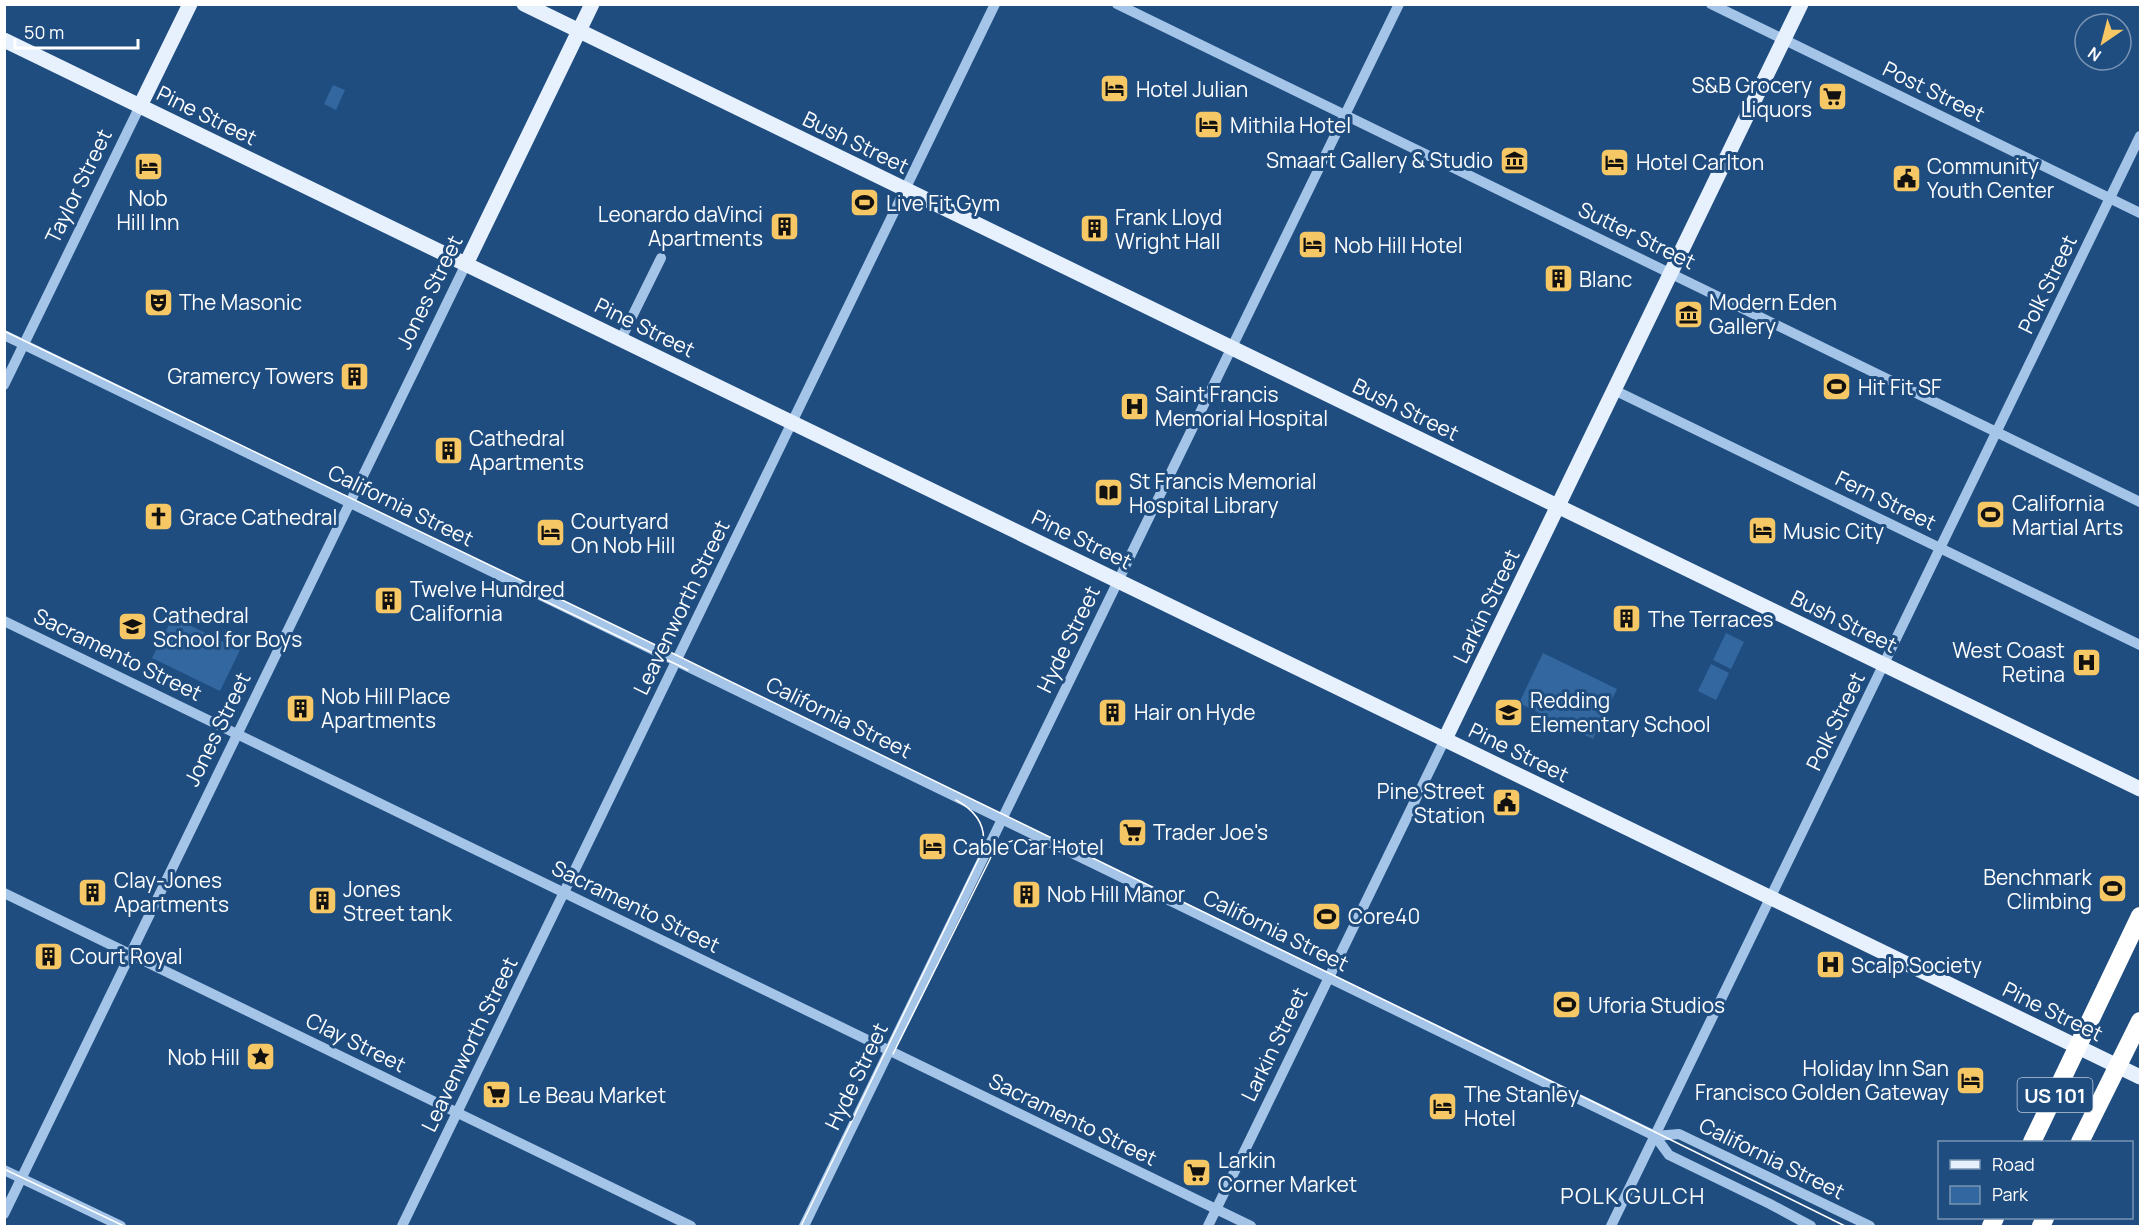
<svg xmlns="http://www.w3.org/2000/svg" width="2145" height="1231" font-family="Manrope,sans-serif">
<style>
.green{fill:#33679f}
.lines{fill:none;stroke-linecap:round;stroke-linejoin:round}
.minor{stroke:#a5c5e8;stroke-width:10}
.major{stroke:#e7f1fe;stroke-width:15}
.highway{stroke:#fff;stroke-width:18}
.tram{stroke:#fff;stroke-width:1.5}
.labels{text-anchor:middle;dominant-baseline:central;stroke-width:6;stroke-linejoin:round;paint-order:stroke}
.shield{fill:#1f4d80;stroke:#bccad9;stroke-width:1.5}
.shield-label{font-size:20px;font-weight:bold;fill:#fff}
.poi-label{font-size:21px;fill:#fff;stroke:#1f4d80;text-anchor:start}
.street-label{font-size:21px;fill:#fff;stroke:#1f4d80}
.neighbourhood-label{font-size:22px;letter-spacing:1.5px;fill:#fff;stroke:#1f4d80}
</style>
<rect width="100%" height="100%" fill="#1f4d80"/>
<g class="green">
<path d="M333 85 345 90 336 110 324 104Z"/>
<path d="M173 617 240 650 220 691 152 658Z"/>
<path d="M1726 633 1744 642 1731 669 1713 660Z"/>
<path d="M1543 653 1617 689 1593 739 1519 703Z"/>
<path d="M1711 664 1729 673 1716 700 1698 691Z"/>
</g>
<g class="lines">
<g class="minor">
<path d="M1117 4 2140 502"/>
<path d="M1711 4 2140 213"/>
<path d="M4 335 1655 1136 1669 1155 1770 1204 1811 1226"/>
<path d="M621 339 661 258"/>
<path d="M4 385 140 106"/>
<path d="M1614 390 2140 645"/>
<path d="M4 621 1251 1226"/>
<path d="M4 893 691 1226"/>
<path d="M1655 1136 1679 1134 1870 1226"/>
<path d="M4 1170 121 1226"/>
<path d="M4 1214 466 264"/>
<path d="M402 1226 995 4"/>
<path d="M804 1226 1399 4"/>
<path d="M1208 1226 1445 739"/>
<path d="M1611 1226 2140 136"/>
</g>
<g class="major">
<path d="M524 4 2140 789"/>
<path d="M4 40 2140 1077"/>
<path d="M140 106 190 4"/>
<path d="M466 264 592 4"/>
<path d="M1445 739 1801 4"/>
</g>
<g class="highway">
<path d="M2032 1142 2140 916"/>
<path d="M2080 1142 2140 1021"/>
<path d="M1991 1226 1995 1218"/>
<path d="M2041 1226 2045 1218"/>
</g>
<g class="tram">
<path d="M4 331 672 653 1657 1133 1845 1226"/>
<path d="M518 588 688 670"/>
<path d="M893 1054 993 853C1008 836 1028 837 1048 845"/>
<path d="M4 1169 124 1226"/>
<path d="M801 1226 981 854C989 829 978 812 956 800"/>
</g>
</g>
<defs>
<symbol id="hotel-square" viewBox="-11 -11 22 22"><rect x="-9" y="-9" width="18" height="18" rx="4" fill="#f6c765" stroke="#1f4d80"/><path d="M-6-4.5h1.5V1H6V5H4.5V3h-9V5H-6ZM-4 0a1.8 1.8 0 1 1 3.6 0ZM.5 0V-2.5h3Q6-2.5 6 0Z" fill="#111"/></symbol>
<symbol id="supermarket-square" viewBox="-11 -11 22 22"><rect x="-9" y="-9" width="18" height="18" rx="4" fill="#f6c765" stroke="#1f4d80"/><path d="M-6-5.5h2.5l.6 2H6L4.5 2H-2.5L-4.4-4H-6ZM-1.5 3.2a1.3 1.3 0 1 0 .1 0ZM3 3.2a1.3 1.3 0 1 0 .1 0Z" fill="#111"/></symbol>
<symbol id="museum-square" viewBox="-11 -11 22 22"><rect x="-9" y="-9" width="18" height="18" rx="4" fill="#f6c765" stroke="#1f4d80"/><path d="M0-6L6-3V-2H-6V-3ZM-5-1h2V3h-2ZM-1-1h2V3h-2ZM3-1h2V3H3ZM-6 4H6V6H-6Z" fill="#111"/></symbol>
<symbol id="civic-square" viewBox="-11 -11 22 22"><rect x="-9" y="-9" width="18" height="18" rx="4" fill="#f6c765" stroke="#1f4d80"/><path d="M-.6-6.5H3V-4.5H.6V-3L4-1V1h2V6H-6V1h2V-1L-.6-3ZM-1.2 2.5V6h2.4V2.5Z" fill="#111"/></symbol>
<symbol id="stadium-square" viewBox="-11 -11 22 22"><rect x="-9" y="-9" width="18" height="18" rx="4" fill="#f6c765" stroke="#1f4d80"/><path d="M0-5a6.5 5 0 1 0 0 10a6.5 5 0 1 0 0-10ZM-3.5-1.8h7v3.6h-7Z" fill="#111"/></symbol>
<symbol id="building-square" viewBox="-11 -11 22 22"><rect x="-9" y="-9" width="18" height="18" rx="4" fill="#f6c765" stroke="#1f4d80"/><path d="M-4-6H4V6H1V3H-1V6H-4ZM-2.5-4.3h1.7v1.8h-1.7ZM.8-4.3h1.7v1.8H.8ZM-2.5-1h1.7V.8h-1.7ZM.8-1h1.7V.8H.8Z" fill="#111"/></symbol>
<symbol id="theatre-square" viewBox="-11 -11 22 22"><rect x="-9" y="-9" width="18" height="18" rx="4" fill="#f6c765" stroke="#1f4d80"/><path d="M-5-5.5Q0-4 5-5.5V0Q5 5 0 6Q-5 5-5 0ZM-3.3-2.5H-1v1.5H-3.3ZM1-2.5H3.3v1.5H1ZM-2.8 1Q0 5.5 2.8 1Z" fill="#111"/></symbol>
<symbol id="hospital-square" viewBox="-11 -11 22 22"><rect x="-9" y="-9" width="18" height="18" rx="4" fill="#f6c765" stroke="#1f4d80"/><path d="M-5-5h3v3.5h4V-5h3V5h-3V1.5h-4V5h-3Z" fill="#111"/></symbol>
<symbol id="library-square" viewBox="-11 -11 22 22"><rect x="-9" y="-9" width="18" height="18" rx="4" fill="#f6c765" stroke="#1f4d80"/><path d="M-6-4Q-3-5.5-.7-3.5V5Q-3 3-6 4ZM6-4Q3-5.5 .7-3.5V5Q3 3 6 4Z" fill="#111"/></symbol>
<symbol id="church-square" viewBox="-11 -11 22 22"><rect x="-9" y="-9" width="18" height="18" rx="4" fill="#f6c765" stroke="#1f4d80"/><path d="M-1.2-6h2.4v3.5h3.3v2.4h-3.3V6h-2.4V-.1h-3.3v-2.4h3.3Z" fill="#111"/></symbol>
<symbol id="school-square" viewBox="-11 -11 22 22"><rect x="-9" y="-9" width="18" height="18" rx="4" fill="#f6c765" stroke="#1f4d80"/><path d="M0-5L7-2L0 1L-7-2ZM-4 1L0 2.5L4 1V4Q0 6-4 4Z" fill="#111"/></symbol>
<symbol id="sight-square" viewBox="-11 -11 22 22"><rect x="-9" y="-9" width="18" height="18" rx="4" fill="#f6c765" stroke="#1f4d80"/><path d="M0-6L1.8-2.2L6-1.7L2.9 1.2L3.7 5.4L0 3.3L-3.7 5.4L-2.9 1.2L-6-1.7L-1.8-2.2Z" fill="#111"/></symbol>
</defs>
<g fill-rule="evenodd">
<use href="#hotel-square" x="1098" y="72" width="33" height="33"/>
<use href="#supermarket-square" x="1816" y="80" width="33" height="33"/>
<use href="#hotel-square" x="1192" y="108" width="33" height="33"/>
<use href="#museum-square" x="1498" y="144" width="33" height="33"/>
<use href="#hotel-square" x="1598" y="146" width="33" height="33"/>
<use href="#hotel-square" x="132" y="150" width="33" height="33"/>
<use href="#civic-square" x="1890" y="162" width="33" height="33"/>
<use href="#stadium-square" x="848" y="186" width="33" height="33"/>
<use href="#building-square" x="768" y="210" width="33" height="33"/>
<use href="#building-square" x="1078" y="212" width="33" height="33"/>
<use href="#hotel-square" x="1296" y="228" width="33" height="33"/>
<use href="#building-square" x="1542" y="262" width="33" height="33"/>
<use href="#theatre-square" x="142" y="286" width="33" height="33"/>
<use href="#museum-square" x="1672" y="298" width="33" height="33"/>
<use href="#building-square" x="338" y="360" width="33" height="33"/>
<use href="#stadium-square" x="1820" y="370" width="33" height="33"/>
<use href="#hospital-square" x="1118" y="390" width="33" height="33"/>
<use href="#building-square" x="432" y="434" width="33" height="33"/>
<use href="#library-square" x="1092" y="476" width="33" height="33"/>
<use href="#stadium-square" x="1974" y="498" width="33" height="33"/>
<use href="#church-square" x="142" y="500" width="33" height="33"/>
<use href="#hotel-square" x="1746" y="514" width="33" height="33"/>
<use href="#hotel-square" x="534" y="516" width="33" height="33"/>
<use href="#building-square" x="372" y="584" width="33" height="33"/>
<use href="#building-square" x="1610" y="602" width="33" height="33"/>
<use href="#school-square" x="116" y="610" width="33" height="33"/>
<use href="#hospital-square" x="2070" y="646" width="33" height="33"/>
<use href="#building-square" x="284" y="692" width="33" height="33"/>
<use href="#building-square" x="1096" y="696" width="33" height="33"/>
<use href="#school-square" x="1492" y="696" width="33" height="33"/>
<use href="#civic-square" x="1490" y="786" width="33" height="33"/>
<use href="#supermarket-square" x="1116" y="816" width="33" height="33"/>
<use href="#hotel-square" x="916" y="830" width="33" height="33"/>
<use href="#stadium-square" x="2096" y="872" width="33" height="33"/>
<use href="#building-square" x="76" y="876" width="33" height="33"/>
<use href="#building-square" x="1010" y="878" width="33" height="33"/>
<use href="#building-square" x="306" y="884" width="33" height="33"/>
<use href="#stadium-square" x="1310" y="900" width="33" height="33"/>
<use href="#building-square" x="32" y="940" width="33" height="33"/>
<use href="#hospital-square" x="1814" y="948" width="33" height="33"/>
<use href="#stadium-square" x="1550" y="988" width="33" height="33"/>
<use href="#sight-square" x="244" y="1040" width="33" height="33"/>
<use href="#hotel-square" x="1954" y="1064" width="33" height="33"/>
<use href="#supermarket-square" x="480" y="1078" width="33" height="33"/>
<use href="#hotel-square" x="1426" y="1090" width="33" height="33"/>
<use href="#supermarket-square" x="1180" y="1156" width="33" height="33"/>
</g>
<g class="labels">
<rect class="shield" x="2017.5" y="1078" width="75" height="34" rx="4.5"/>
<g class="shield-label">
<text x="2055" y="1095">US 101</text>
</g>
<g class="poi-label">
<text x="1812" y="85" text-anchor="end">S&amp;B Grocery<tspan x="1812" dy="24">Liquors</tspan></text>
<text x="1136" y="89">Hotel Julian</text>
<text x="1230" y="125">Mithila Hotel</text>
<text x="1493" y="160" text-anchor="end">Smaart Gallery &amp; Studio</text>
<text x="1636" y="162">Hotel Carlton</text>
<text x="1927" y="166">Community<tspan x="1927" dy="24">Youth Center</tspan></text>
<text x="148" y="198" text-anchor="middle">Nob<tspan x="148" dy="24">Hill Inn</tspan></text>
<text x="886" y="203">Live Fit Gym</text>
<text x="763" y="214" text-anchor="end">Leonardo daVinci<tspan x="763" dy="24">Apartments</tspan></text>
<text x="1115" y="217">Frank Lloyd<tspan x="1115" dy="24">Wright Hall</tspan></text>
<text x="1334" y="245">Nob Hill Hotel</text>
<text x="1579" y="279">Blanc</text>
<text x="179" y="302">The Masonic</text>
<text x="1709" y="302">Modern Eden<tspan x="1709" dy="24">Gallery</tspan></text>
<text x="334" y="376" text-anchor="end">Gramercy Towers</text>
<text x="1858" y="387">Hit Fit SF</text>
<text x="1155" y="394">Saint Francis<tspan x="1155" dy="24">Memorial Hospital</tspan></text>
<text x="469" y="438">Cathedral<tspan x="469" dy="24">Apartments</tspan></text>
<text x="1129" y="481">St Francis Memorial<tspan x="1129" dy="24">Hospital Library</tspan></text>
<text x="2012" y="503">California<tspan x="2012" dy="24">Martial Arts</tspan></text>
<text x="180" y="517">Grace Cathedral</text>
<text x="571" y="521">Courtyard<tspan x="571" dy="24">On Nob Hill</tspan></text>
<text x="1783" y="531">Music City</text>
<text x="410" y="589">Twelve Hundred<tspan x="410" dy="24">California</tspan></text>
<text x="153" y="615">Cathedral<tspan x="153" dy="24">School for Boys</tspan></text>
<text x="1648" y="619">The Terraces</text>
<text x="2065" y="650" text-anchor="end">West Coast<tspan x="2065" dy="24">Retina</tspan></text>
<text x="321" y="696">Nob Hill Place<tspan x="321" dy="24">Apartments</tspan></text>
<text x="1530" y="700">Redding<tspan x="1530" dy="24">Elementary School</tspan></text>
<text x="1134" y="712">Hair on Hyde</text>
<text x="1485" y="791" text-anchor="end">Pine Street<tspan x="1485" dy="24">Station</tspan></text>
<text x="1153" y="832">Trader Joe's</text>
<text x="953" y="847">Cable Car Hotel</text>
<text x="2092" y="877" text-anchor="end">Benchmark<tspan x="2092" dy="24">Climbing</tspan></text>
<text x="114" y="880">Clay-Jones<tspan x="114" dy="24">Apartments</tspan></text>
<text x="343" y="889">Jones<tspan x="343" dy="24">Street tank</tspan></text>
<text x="1047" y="894">Nob Hill Manor</text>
<text x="1348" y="916">Core40</text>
<text x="70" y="956">Court Royal</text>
<text x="1851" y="965">Scalp Society</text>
<text x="1588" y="1005">Uforia Studios</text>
<text x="240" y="1057" text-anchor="end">Nob Hill</text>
<text x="1949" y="1068" text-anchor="end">Holiday Inn San<tspan x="1949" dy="24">Francisco Golden Gateway</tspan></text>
<text x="1464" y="1094">The Stanley<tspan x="1464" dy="24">Hotel</tspan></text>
<text x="518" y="1095">Le Beau Market</text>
<text x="1218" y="1160">Larkin<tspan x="1218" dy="24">Corner Market</tspan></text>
</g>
<g class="street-label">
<text transform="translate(1934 91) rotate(26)">Post Street</text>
<text transform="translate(207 115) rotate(26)">Pine Street</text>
<text transform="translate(856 142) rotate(26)">Bush Street</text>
<text transform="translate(78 186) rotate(-64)">Taylor Street</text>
<text transform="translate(1637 235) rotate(26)">Sutter Street</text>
<text transform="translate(2047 284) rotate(-64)">Polk Street</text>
<text transform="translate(429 292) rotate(-64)">Jones Street</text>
<text transform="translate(645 327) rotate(26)">Pine Street</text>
<text transform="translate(1406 409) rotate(26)">Bush Street</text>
<text transform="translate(1886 500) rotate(26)">Fern Street</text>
<text transform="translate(401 505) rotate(26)">California Street</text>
<text transform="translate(1082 539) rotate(26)">Pine Street</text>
<text transform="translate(1486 606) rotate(-64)">Larkin Street</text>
<text transform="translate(681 607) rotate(-64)">Leavenworth Street</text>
<text transform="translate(1844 621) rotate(26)">Bush Street</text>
<text transform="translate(1068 639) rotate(-64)">Hyde Street</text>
<text transform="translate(118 654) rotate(26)">Sacramento Street</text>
<text transform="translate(839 717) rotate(26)">California Street</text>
<text transform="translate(1835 721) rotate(-64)">Polk Street</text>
<text transform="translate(217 729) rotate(-64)">Jones Street</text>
<text transform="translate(1519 752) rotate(26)">Pine Street</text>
<text transform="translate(636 906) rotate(26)">Sacramento Street</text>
<text transform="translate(1276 930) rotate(26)">California Street</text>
<text transform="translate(2053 1011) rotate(26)">Pine Street</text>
<text transform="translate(356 1042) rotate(26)">Clay Street</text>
<text transform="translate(469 1044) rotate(-64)">Leavenworth Street</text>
<text transform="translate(1274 1044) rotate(-64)">Larkin Street</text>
<text transform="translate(856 1076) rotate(-64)">Hyde Street</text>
<text transform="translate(1073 1119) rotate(26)">Sacramento Street</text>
<text transform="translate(1772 1158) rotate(26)">California Street</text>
</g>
<g class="neighbourhood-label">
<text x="1633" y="1196">POLK GULCH</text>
</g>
</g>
<rect width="2145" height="1231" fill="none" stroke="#ffffff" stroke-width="12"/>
<rect x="1938" y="1141" width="195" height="78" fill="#1f4d80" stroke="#7994b3" stroke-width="1.5"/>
<rect x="1950" y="1160" width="30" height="9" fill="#e7f1fe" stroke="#7994b3" stroke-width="1.5"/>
<text x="1992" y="1171" font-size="18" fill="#ffffff">Road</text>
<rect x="1950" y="1186" width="30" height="18" fill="#33679f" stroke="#7994b3" stroke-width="1.5"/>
<text x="1992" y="1201" font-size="18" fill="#ffffff">Park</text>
<g transform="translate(2103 42) rotate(215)"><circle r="28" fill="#1f4d80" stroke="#7994b3" stroke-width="1.5"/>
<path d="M0-4.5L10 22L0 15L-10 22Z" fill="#f6c765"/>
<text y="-9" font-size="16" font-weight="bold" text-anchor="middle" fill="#ffffff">N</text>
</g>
<path d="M15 39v9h123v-9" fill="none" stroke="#ffffff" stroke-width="3"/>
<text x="24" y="39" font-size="18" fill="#ffffff" stroke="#1f4d80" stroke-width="4.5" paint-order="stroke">50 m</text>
</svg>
